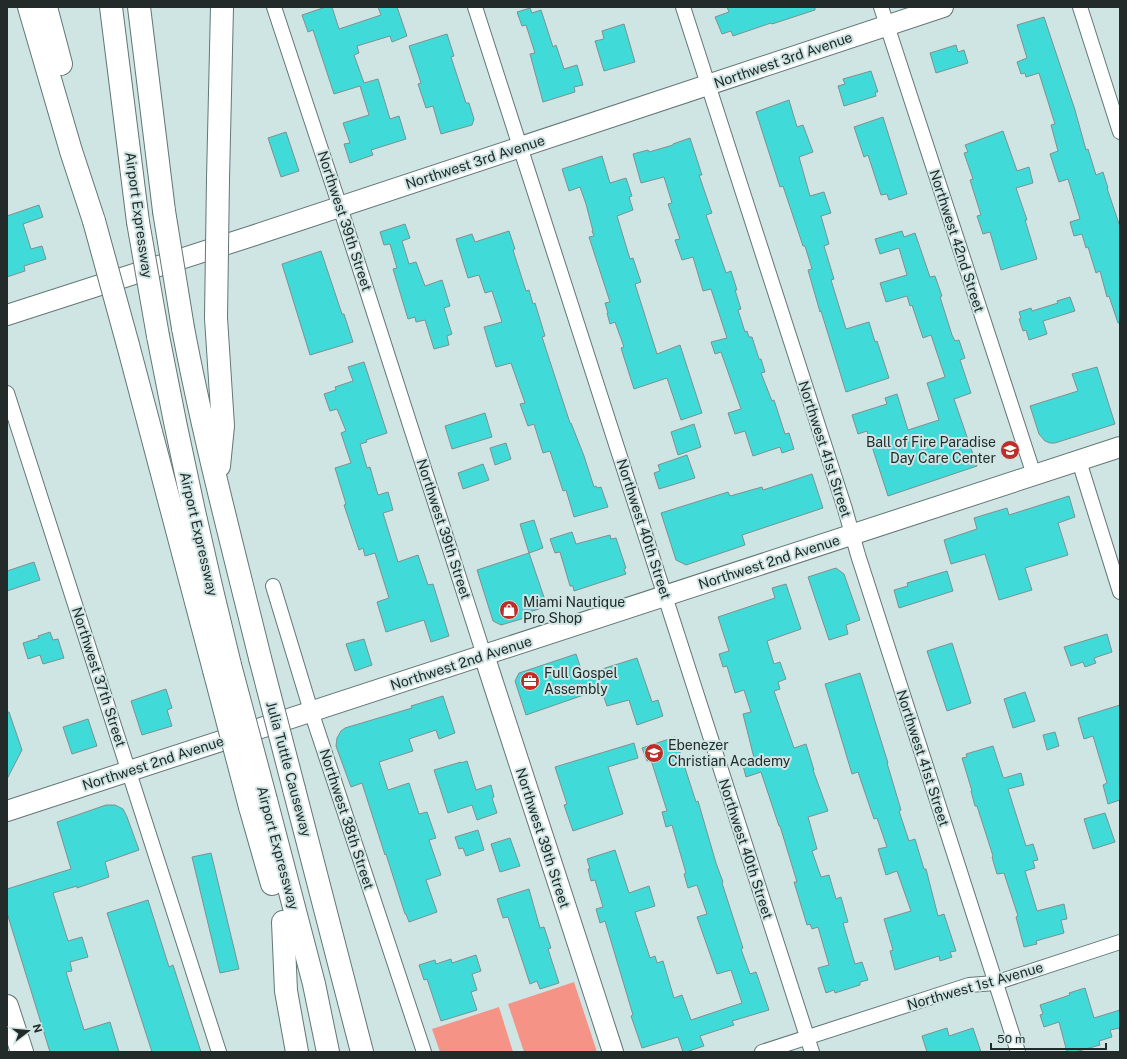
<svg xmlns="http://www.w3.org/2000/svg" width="1127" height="1059" font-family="'Public Sans',sans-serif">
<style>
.green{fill:#f69387}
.building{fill:#40dbd8;stroke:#7d9190}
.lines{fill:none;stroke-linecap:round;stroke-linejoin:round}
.street-casing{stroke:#637676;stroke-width:16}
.secondary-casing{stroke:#637676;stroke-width:22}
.primary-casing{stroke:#637676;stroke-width:24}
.highway-casing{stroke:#637676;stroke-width:24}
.street{stroke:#fff;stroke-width:14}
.secondary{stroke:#fff;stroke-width:20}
.primary{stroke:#fff;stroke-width:22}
.highway{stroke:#fff;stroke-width:22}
.highway-bridge-casing{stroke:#637676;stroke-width:24;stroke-linecap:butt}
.highway-bridge{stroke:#fff;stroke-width:22}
.labels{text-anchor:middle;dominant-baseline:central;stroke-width:4;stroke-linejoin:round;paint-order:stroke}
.street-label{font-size:14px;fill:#222b2a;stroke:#cfe5e4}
.poi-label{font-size:14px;fill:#222b2a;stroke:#cfe5e4;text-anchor:start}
</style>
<rect width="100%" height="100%" fill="#cfe5e4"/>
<g class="green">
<path d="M574 982 597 1052H524L508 1004Z"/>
<path d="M499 1007 513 1052H440L432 1029Z"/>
</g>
<g class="building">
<path d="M326 7H332L339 29 381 15 378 7H397L407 36 392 42 390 36 357 46 359 53 354 55 364 83 378 79 390 119 399 116 406 139 371 150 373 155 350 163 344 144 350 143 343 123 369 115 360 86 334 94 313 30 308 32 302 15Z"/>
<path d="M727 7H815V10L772 24 771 23 733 36 731 31 722 34 715 17 729 12Z"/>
<path d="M530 8 532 13 541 10 553 47 556 45 564 69 577 65 583 85 574 87 575 92 543 102 530 54 535 53 526 25 522 26 517 12Z"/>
<path d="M1044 17 1075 110 1086 150 1088 149 1096 175 1103 172 1108 188H1107L1120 227V323H1118L1109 296 1107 297 1100 271 1096 273 1088 247 1086 248 1082 234 1074 236 1070 222 1080 219 1068 179 1059 182 1050 154 1058 151 1051 125 1055 124 1039 73 1026 77 1025 73 1021 74 1017 62 1027 58 1017 25Z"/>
<path d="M624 24 635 62 604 71 595 41 604 39 602 31Z"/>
<path d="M447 34 454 56 451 57 466 103H469L474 119 472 125 441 134 433 106 426 108 418 84 421 83 409 46Z"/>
<path d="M956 45 958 52 964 50 968 63 936 73 930 53Z"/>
<path d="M871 71 878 92H875L876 96 844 106 838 86 845 84 843 79Z"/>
<path d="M789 100 797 127 803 125 813 152 799 157 810 196 824 192 831 213 821 216 829 244 824 246 834 279 831 280 846 329 869 322 875 342 877 341 889 378 846 392 821 311 820 312 808 270 812 269 805 246H803L783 186 780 187 756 112Z"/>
<path d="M883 117 907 194 889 200 887 194 881 195 868 155 864 157 854 127Z"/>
<path d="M1003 131 1017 171 1029 167 1033 183 1016 188 1027 220H1025L1037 259 1001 270 990 232 983 234 977 216 981 215 970 180 973 179 964 153 968 152 965 145Z"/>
<path d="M286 132 299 171 281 177 268 138Z"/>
<path d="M690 138 702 175H699L712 213 706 215 724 267 726 273 731 271 737 290H735L741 309 738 310 745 332 747 331 749 337H752L759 359H761L765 372 761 373 772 401 774 400 785 434 789 433 794 449 782 453 780 447 753 456 745 431 735 434 728 413 741 409 721 352 715 354 711 342 727 338 711 289 703 291 693 257 682 260 675 240 680 239 668 204 672 203 664 177 641 183 633 154 648 150 649 152 673 145V144Z"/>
<path d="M602 156 610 183 626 178 632 196 629 197 633 210 617 216 630 259 633 258 641 282 635 284 657 354 680 345 702 413 681 420 667 378 634 389 621 348 624 347 615 322 610 324 607 313H608L605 303 610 302 589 237 594 236 592 231H593L586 204 580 187 569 191 562 169Z"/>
<path d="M39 205 43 217 23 224 31 249 42 246 46 259 24 266 25 271 7 277V216Z"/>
<path d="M405 224 410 238 402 241 409 264 416 262 425 286 442 280 450 306 444 308 452 334 447 336 449 345 434 349 425 320 416 322 415 317 408 319 393 269 397 268 390 244 384 245 380 232Z"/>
<path d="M509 231 515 249 513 250 526 291 529 290 533 304 535 303 545 336 542 337 570 423H571L584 456 594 487 596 486 597 488 601 487 608 507 574 517 566 490 563 491 550 451 543 453 534 424 528 426 520 404 525 403 511 363 496 367 484 327 502 322 492 291 485 293 479 275 468 278 456 239 472 234 475 242Z"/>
<path d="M902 231 904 237 915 233 930 277 935 276 942 296 940 297 952 335 955 341 959 340 965 358 960 360 971 393 954 399 977 466 888 496 867 431 858 434 852 415 887 404 885 398 897 394 908 430 939 420 927 383 945 377 931 335 923 338 912 305 910 306 907 296 886 302 880 283 907 275 899 248 880 254 875 239Z"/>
<path d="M321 251 342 314H344L353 342 310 355 282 264Z"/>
<path d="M1070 297 1075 311 1043 321 1047 334 1029 340 1026 330 1023 331 1019 319 1021 318 1019 312 1031 308 1032 311 1058 303 1057 301Z"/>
<path d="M364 362 387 433 366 440 367 442 360 444 367 468 370 467 378 495 388 492 393 510 383 513 398 562 418 555 428 585 433 584 449 636 431 642 424 620 386 632 377 602 389 598 375 553 365 556 363 548 359 550 344 505 346 504 335 468 351 463 341 433 346 431 337 409 330 411 324 394 336 390 335 387 353 381 348 367Z"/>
<path d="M1097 367 1115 424 1055 443H1050L1045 441 1039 434 1030 406 1078 391 1072 374Z"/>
<path d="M485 413 492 437 452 449 445 426Z"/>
<path d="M694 424 701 447 678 455 671 432Z"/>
<path d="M506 443 511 459 495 465 490 448Z"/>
<path d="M687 455 695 478 659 489 654 473 660 471 658 465Z"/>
<path d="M483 464 489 480 463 489 458 473Z"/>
<path d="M812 474 823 508 742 535 745 545 686 565 676 560 661 513 728 492 730 496 762 487 763 490Z"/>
<path d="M1069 496 1075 517 1058 523 1068 555 1025 568 1032 590 999 600 985 554 951 564 944 540 977 529 974 518 1007 508 1009 515Z"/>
<path d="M534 520 543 548 529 553 520 524Z"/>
<path d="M572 532 576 544 610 535 611 539 616 538 626 568 624 569 626 574 574 591 573 586H570L560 552 555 553 550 539Z"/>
<path d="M529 553 547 606 527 613 528 617 501 625 493 621 477 570Z"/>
<path d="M34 562 40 580 7 591V571Z"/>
<path d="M836 568 844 574 860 620 846 625 848 634 829 640 808 577Z"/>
<path d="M947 571 953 591 899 608 894 590 908 586 907 583Z"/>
<path d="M786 584 801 629 767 641 774 664 780 662 786 679 778 682 780 689 774 691 794 748 806 744 814 770H813L828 811 808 817 817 849 812 851 821 877 829 875 836 899 841 897 848 922 843 923 855 964 862 962 868 980 860 982V985L835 993 834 990 826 993 818 968 829 965 818 927 812 929 810 924 807 925 794 882H797L780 826H779L761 772 746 777 742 762 754 758 743 714 751 712 744 690 735 693 727 666 723 667 719 654 729 651 718 617 775 598 772 588Z"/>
<path d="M50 632 53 640 58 639 64 658 43 664 40 655 28 659 23 643 39 638 38 636Z"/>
<path d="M1107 634 1112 652 1094 658 1096 663 1085 667 1083 662 1071 666 1064 647Z"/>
<path d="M364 639 372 665 355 671 346 644Z"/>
<path d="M952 643 971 703 947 711 927 651Z"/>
<path d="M576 654 583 675 637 658 652 702 658 700 663 716 637 725 629 700 607 706 601 689 526 715 515 681 519 673Z"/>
<path d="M860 673 888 763H887L901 810 899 811 909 841 915 839 924 869H926L938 916 944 914 956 951 950 952 952 957 940 961 939 956 895 970 890 951 893 950 884 919 911 911 897 871 886 875 878 849 887 847 877 818 874 819 858 772 852 774 825 684Z"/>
<path d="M166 689 172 708 167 710 172 726 142 735 131 701Z"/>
<path d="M1025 692 1035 721 1013 728 1004 699Z"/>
<path d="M443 696 455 733 439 739 436 730 409 739 413 751 379 762 388 790 409 783 419 814 427 812 436 838 429 840 441 875 426 880 437 912 409 922 406 914H405L386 854 385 855 362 783 351 787 336 746 337 738 341 731 345 728 412 708 411 706Z"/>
<path d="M1120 705V800L1108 804 1103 785 1107 783 1093 736 1084 739 1078 718Z"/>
<path d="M7 712H9L22 750 7 779Z"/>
<path d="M88 719 97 746 72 754 63 727Z"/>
<path d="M1055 732 1059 746 1047 750 1043 735Z"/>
<path d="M675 737 696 802 698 801 716 863 723 882 722 883 743 948 741 949 750 974 756 972 769 1010 732 1021 734 1025 700 1036 704 1046 686 1052H683L678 1037 642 1048 631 1016 633 1015 605 921 600 923 596 909 603 907 595 880 591 881 588 869H590L587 859 615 850 629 893 649 886 655 906 635 912 650 958 655 956 657 963 663 961 674 998 682 995 691 1020 742 1003 731 970 717 974 697 917 707 914 697 885 688 888 684 874 686 873 672 825 666 827 662 812 667 811 651 760 647 761 642 748Z"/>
<path d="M634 743 638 758 608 767 623 814 573 831 564 805 567 804 555 767Z"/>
<path d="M993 746 1003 777 1004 778 1021 773 1024 785 1008 789 1026 846 1033 844 1038 860 1033 861 1035 868 1025 871 1037 911 1064 904 1067 919 1061 920 1064 933 1036 941 1037 944 1024 947 1016 917 1018 916 1004 873 997 874 992 857 993 856 977 806H975L971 791H972L962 758 967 757 966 754Z"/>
<path d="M467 761 476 790 491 785 494 797 492 798 497 813 477 820 472 805 448 813 434 770 461 762V763Z"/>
<path d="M106 805H115L123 809 127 817 139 850 105 862 109 877 77 888V886L53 893 68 941 82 937 88 957 70 962 72 971 66 972 84 1030 110 1022 119 1052H50L7 913V889L71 869 57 822Z"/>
<path d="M1105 813 1115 842 1093 849 1084 819Z"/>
<path d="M478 830 484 850 466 856 463 848 459 849 455 837Z"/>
<path d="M510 838 520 866 500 872 491 844Z"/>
<path d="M211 853 239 969 220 973 192 857Z"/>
<path d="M529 889 540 928 544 927 551 948 548 949 559 983 540 989 537 981 530 984 508 917 503 918 497 899Z"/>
<path d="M148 900 169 967 173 965 201 1052H152L107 913Z"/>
<path d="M476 955 481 971 472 974 477 990 471 992 477 1010 441 1021 427 979 424 980 419 965 435 960 436 964 451 959 452 963Z"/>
<path d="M1085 988 1094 1018 1120 1010V1028L1110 1030 1112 1037 1099 1041 1100 1045 1075 1052H1067L1059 1022 1044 1027 1040 1015 1043 1014 1040 1005 1070 995 1069 993Z"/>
<path d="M947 1028 949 1036 973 1028 981 1052H927L922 1036Z"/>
</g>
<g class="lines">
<defs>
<g id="street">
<path d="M274 7 340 207 484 655"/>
<path d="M475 7 812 1052"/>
<path d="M683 7 845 509 858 555 1018 1052"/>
<path d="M881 7 1034 475"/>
<path d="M1080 7 1120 132"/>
<path d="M7 393 219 1052"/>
<path d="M1079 461 1120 592"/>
<path d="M273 586 311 711 424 1052"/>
<path d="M762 1052 969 985 995 983 1120 942"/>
</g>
<g id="secondary">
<path d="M7 315 252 236 943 7"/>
<path d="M484 655 613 1052"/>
<path d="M7 811 1120 447"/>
</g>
<path id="primary" d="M7 1006 22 1052"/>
<g id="highway">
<path d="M29 7 71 151 94 221"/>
<path d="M46 7 61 64"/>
<path d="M111 7 138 222"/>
<path d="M139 7 164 211"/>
<path d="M218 179 222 7"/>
<path d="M216 318 223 426 219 466"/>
<path d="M183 328C204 439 233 548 260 658"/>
<path d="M158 336C179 446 203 556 230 665"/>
<path d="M128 345 214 670"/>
<path d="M294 789 362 1052"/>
<path d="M266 800 314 984 328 1052"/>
<path d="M250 807 272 884"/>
<path d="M283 922 286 991 297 1052"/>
</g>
</defs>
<use href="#street" class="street-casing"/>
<use href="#secondary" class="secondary-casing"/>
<use href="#primary" class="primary-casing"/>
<use href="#highway" class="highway-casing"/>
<use href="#street" class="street"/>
<use href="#secondary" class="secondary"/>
<use href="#primary" class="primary"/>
<use href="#highway" class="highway"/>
<defs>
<g id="highway-bridge">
<path d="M164 211 183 328"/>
<path d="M94 221 128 345"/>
<path d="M138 222 158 336"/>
<path d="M216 318 218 179"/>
<path d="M260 658 294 789"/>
<path d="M230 665 266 800"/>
<path d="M214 670 250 807"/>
</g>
</defs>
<use href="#highway-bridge" class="highway-bridge-casing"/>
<use href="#highway-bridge" class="highway-bridge"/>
</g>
<defs>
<symbol id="school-disc" viewBox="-11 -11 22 22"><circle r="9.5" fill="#bd2e29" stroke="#cfe5e4"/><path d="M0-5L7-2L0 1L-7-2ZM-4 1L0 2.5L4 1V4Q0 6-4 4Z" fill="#fff"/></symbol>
<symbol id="shop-disc" viewBox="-11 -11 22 22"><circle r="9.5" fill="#bd2e29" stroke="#cfe5e4"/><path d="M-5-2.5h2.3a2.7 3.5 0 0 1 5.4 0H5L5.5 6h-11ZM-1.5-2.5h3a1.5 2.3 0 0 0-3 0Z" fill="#fff"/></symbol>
<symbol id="office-disc" viewBox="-11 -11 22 22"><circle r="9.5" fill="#bd2e29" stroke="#cfe5e4"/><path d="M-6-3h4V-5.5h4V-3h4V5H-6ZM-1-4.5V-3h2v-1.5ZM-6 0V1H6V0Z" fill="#fff"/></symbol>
</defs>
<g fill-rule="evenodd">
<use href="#school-disc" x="999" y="439" width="22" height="22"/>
<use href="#shop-disc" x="498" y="599" width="22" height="22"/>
<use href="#office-disc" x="519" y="670" width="22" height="22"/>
<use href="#school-disc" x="643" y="742" width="22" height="22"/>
</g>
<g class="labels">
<g class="street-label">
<text transform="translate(783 60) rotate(-19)">Northwest 3rd Avenue</text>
<text transform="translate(475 162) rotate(-18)">Northwest 3rd Avenue</text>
<text transform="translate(139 215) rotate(82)">Airport Expressway</text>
<text transform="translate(345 221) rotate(72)">Northwest 39th Street</text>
<text transform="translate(957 241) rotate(72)">Northwest 42nd Street</text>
<text transform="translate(825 449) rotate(72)">Northwest 41st Street</text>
<text transform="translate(444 529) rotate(72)">Northwest 39th Street</text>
<text transform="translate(644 529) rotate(72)">Northwest 40th Street</text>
<text transform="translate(199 534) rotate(77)">Airport Expressway</text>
<text transform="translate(769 562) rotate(-18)">Northwest 2nd Avenue</text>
<text transform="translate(461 663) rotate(-18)">Northwest 2nd Avenue</text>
<text transform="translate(99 677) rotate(72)">Northwest 37th Street</text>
<text transform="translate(923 758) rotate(72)">Northwest 41st Street</text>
<text transform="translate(153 763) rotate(-18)">Northwest 2nd Avenue</text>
<text transform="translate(289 769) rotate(75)">Julia Tuttle Causeway</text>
<text transform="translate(347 819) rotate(72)">Northwest 38th Street</text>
<text transform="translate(543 838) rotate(72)">Northwest 39th Street</text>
<text transform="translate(278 848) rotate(75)">Airport Expressway</text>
<text transform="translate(746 849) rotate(72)">Northwest 40th Street</text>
<text transform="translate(975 986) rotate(-16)">Northwest 1st Avenue</text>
</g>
<g class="poi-label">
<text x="996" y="442" text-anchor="end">Ball of Fire Paradise<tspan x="996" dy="16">Day Care Center</tspan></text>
<text x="523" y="602">Miami Nautique<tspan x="523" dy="16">Pro Shop</tspan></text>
<text x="544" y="673">Full Gospel<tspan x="544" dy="16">Assembly</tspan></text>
<text x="668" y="745">Ebenezer<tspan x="668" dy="16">Christian Academy</tspan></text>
</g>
</g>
<rect width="1127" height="1059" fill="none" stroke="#222b2a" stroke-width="16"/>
<g transform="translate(28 1031) rotate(74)" stroke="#cfe5e4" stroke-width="3" paint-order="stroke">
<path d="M0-3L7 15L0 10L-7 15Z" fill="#222b2a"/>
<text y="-6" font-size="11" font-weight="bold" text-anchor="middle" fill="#222b2a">N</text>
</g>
<path d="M991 1043v6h115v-6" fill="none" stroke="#222b2a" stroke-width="2"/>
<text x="997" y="1043" font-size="12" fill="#222b2a" stroke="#cfe5e4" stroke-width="3" paint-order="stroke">50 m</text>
</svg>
